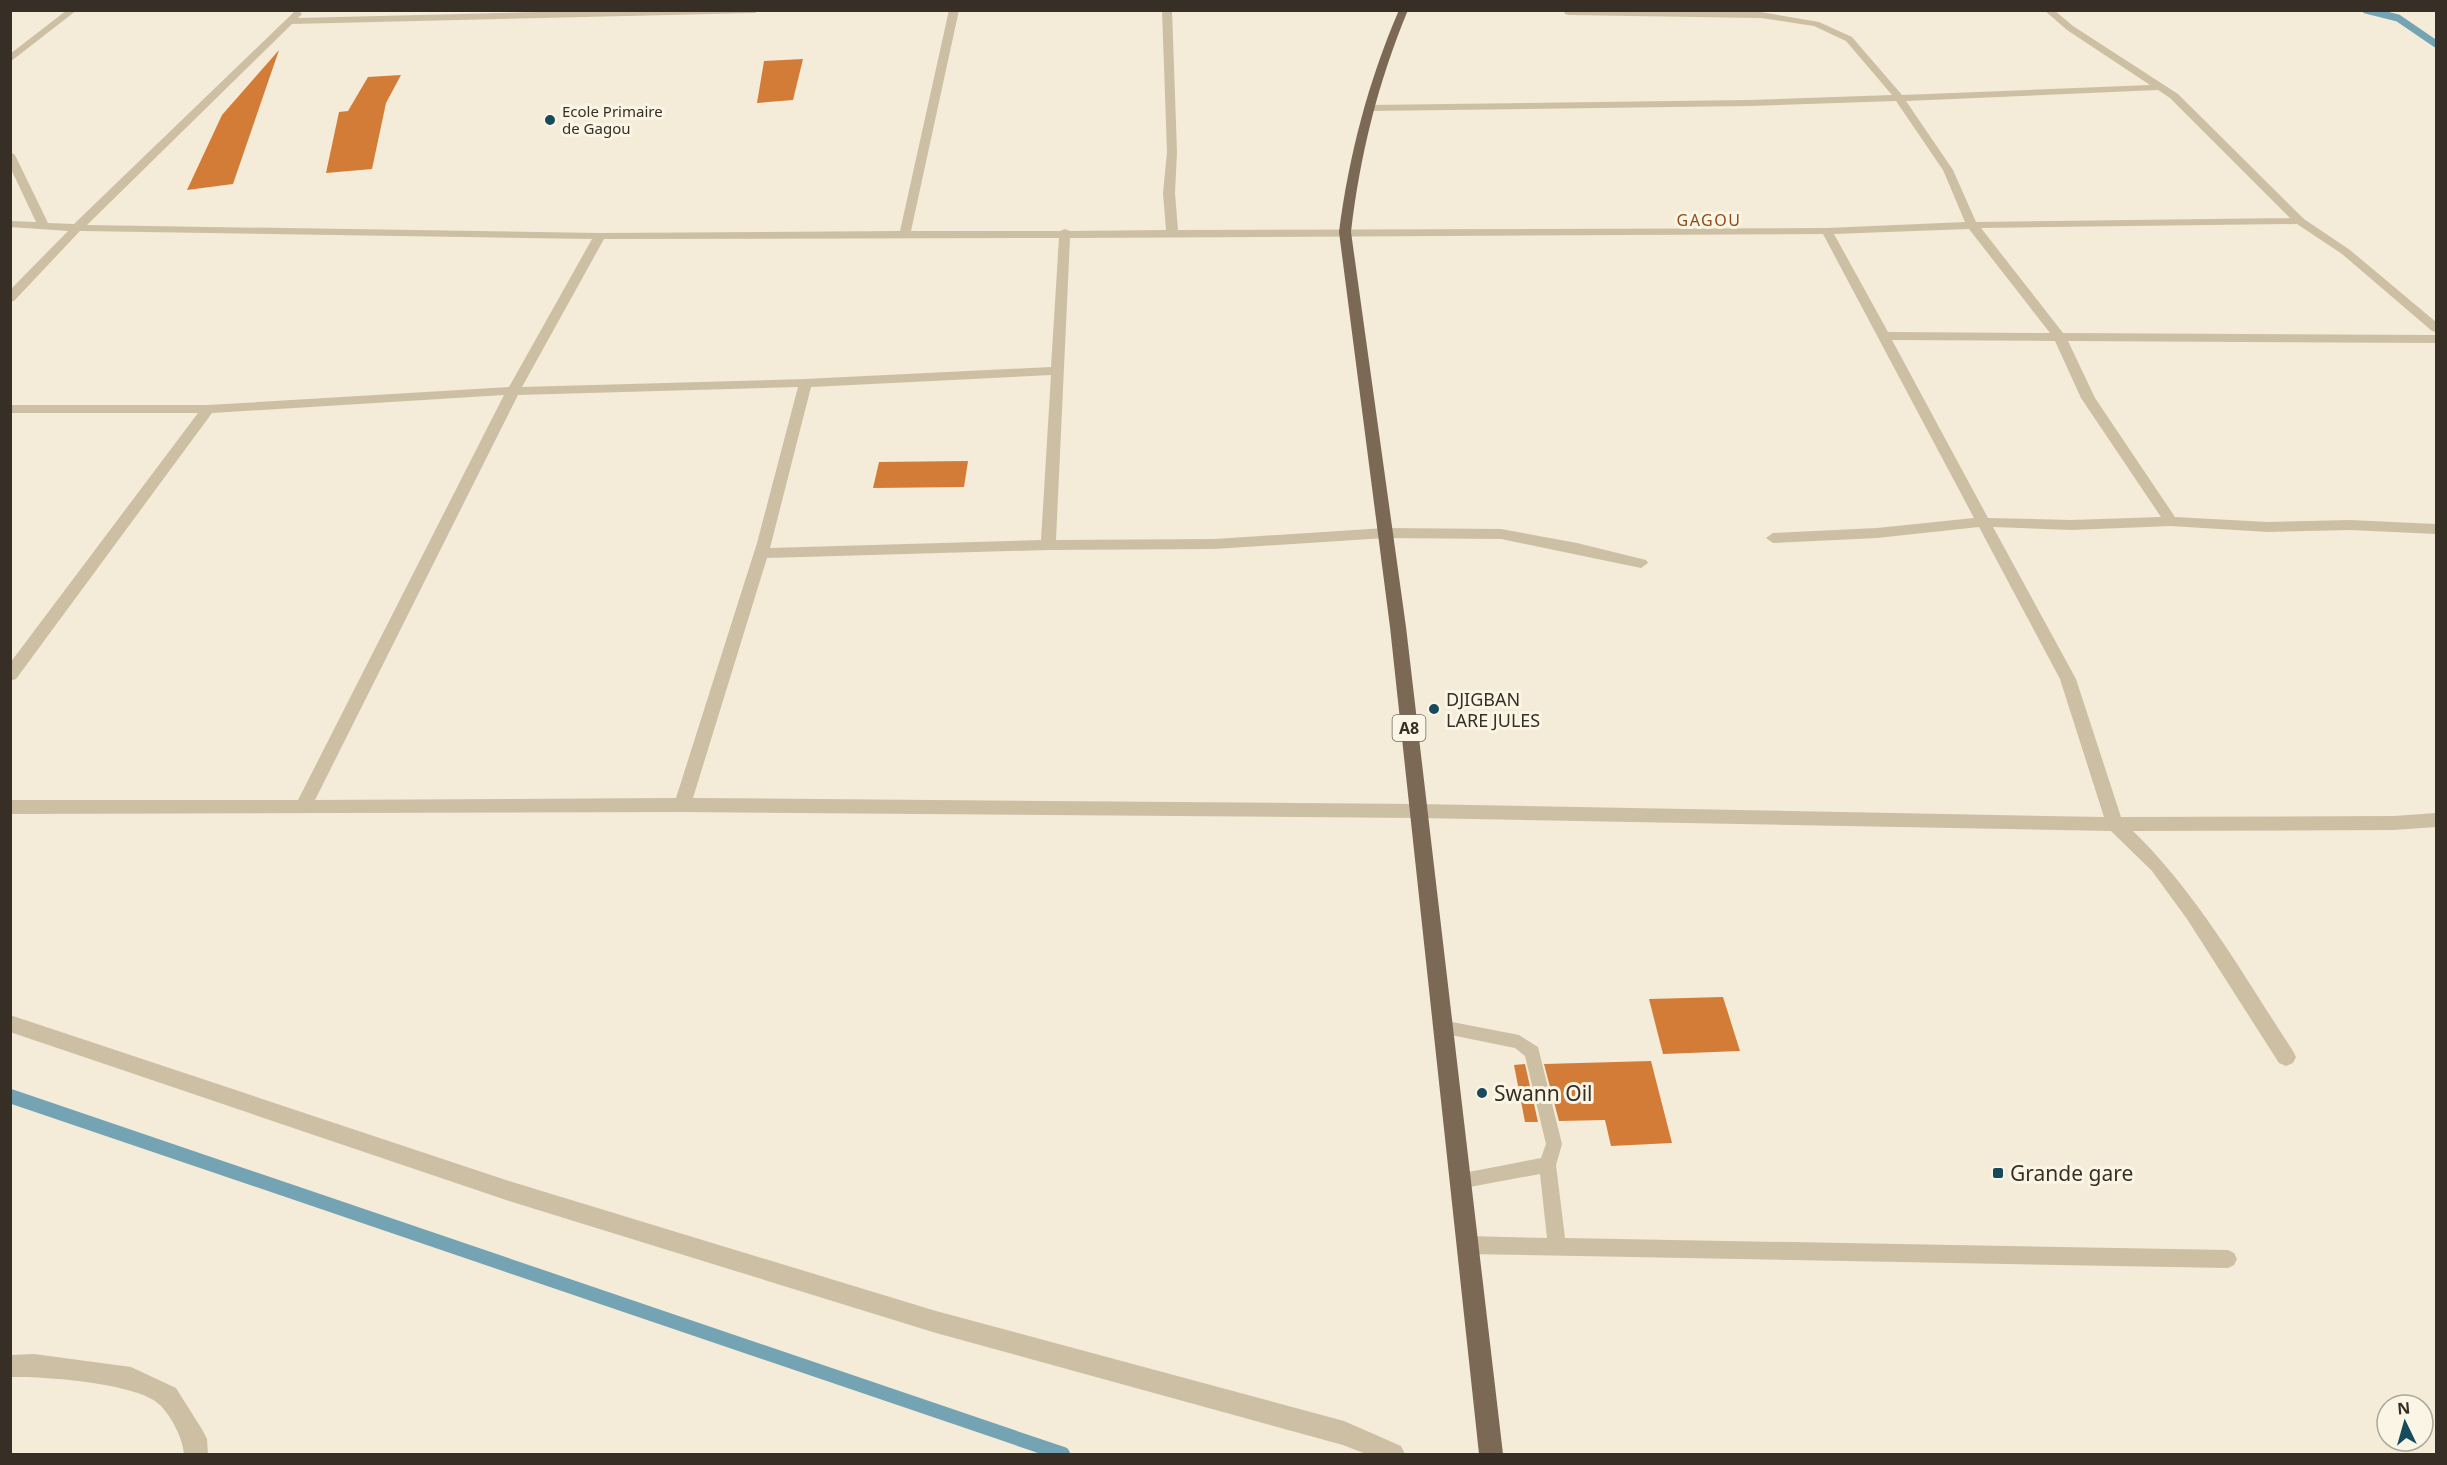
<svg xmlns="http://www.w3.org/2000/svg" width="2447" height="1465" font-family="'Noto Sans',sans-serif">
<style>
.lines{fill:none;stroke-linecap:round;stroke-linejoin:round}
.stream-far1{stroke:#74a4b4;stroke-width:7}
.stream{stroke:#74a4b4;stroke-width:14}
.building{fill:#d27c38}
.service{fill:#cdbfa3;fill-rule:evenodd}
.minor{fill:#cdbfa3;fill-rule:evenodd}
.primary{fill:#7b6955;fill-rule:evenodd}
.poi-dot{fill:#174a5d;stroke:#fbf5e5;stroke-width:2}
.labels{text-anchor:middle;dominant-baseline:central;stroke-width:6;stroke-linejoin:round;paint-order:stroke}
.far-poi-label{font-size:15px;fill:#372f26;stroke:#fbf5e5;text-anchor:start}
.far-neighbourhood-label{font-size:16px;letter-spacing:1.5px;fill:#8e4b17;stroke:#fbf5e5}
.shield{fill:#fbf5e5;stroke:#726a5f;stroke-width:1.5}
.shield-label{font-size:16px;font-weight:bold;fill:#372f26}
.poi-label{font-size:18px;fill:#372f26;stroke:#fbf5e5;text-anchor:start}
.near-poi-label{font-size:21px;fill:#372f26;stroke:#fbf5e5;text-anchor:start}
</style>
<rect width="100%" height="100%" fill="#f4ecd8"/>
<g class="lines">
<path class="stream-far1" d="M2366 10 2398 18 2436 44"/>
<path class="stream" d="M10 1096 1063 1454"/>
</g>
<g class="building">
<path d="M279 50 233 184 187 190 222 115Z"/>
<path d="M803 59 793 100 757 103 764 61Z"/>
<path d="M401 75 386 103 372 169 326 173 339 112 348 111 368 77Z"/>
<path d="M968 461 964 487 873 488 879 462Z"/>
<path d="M1723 997 1740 1051 1663 1054 1649 999Z"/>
<path d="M1651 1061 1672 1143 1611 1146 1605 1120 1559 1121 1544 1064Z"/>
<path d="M1525 1064 1538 1122H1525L1514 1065Z"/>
</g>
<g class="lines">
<path class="service" d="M1442 1020 1519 1035 1538 1047 1562 1144 1556 1165 1565 1238 2228 1250 2234 1253 2237 1259 2234 1265 2228 1268 1467 1254 1461 1251 1458 1245 1461 1239 1467 1236 1547 1238 1540 1174 1459 1189 1453 1187 1450 1181 1453 1175 1541 1158 1546 1144 1525 1056 1515 1048 1436 1032 1434 1027 1436 1022Z"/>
<g class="minor">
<path d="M67 10H77L10 62V54Z"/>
<path d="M616 10H759L755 13 292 24 87 225 600 233 900 231 949 10H959L911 231H1060L1065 229 1070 231 1166 230 1163 193 1167 152 1162 10H1172L1177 152 1175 193 1178 230 1827 228 1965 222 1943 170 1896 101 1750 106 1369 111 1364 108 1369 105 1750 100 1892 95 1846 41 1814 26 1761 18 1568 15 1565 14 1564 10 1761 12 1819 22 1852 37 1902 95 2150 85 2067 30 2044 10H2054L2073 26 2178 94 2304 219 2350 250 2436 322V332L2432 331 2342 254 2297 224 1981 228 2063 333 2436 335V343L2068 341 2095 398 2175 517 2268 522 2350 520 2436 524V534L2350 530 2268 532 2171 526 2071 530 1993 527 2076 679 2121 817 2394 816 2436 813V827L2394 830 2133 831C2198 894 2243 975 2293 1051L2296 1057 2293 1063 2286 1066 2279 1063 2187 919 2152 871 2111 831 1418 818 682 812 10 814V800H298L504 395 212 413 16 679 10 681V663L198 413H10V405H208L509 387 592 239 80 231 14 301 10 302V290L68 231 10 227V221L36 222 10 167V152L15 155 48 223 74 224 294 12H300L302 14 298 18ZM2158 90 2170 98 2290 218 1976 222 1953 170 1906 101ZM1969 229 2050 333 1888 332 1834 234ZM1823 234 1974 518 1877 528 1773 533 1766 538 1773 543 1877 538 1979 527 2060 679 2104 817 1418 804 693 798 767 558 1048 550 1214 549 1385 538 1501 539 1641 568 1648 563 1646 560 1577 543 1501 529 1385 528 1214 539 1056 540 1070 238ZM1059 238 1051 367 805 379 522 387 604 239ZM1892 340 2055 341 2081 398 2161 517 2071 520 1988 518ZM1051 375 1041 540 770 548 811 387ZM798 387 757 543 676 798 315 800 518 395Z"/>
<path d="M10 1015 509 1181 936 1311 1344 1421 1401 1446 1405 1454H1366L1343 1445 936 1333 509 1201 10 1032Z"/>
<path d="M34 1354 131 1367 176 1388 203 1431 207 1439 208 1454H184C183 1439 172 1417 160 1405 139 1383 42 1376 10 1377V1355Z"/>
</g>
<path class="primary" d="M1399 10H1408C1378 82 1360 155 1351 232L1406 627 1503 1454H1479L1390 627 1339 232C1349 155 1368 82 1399 10Z"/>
</g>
<g class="poi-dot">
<circle cx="550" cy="120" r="6"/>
<circle cx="1434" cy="709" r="6"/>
<circle cx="1482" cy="1093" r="6"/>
<rect x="1992" y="1167" width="12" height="12" rx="3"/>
</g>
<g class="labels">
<g class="far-poi-label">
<text x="562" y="111">Ecole Primaire<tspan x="562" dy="17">de Gagou</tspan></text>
</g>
<g class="far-neighbourhood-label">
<text x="1709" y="220">GAGOU</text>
</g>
<rect class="shield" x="1392.5" y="715" width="33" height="26" rx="4.5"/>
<g class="shield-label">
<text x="1409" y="728">A8</text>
</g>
<g class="poi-label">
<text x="1446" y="699">DJIGBAN<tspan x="1446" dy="21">LARE JULES</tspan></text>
</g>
<g class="near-poi-label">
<text x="1494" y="1093">Swann Oil</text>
<text x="2010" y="1173">Grande gare</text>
</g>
</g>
<rect width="2447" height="1465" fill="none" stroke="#372f26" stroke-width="24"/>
<g transform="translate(2405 1423) rotate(355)"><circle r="28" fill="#fbf5e5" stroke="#ada699" stroke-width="1.5"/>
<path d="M0-4.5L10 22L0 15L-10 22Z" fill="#174a5d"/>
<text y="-9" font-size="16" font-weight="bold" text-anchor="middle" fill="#372f26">N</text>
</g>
</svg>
